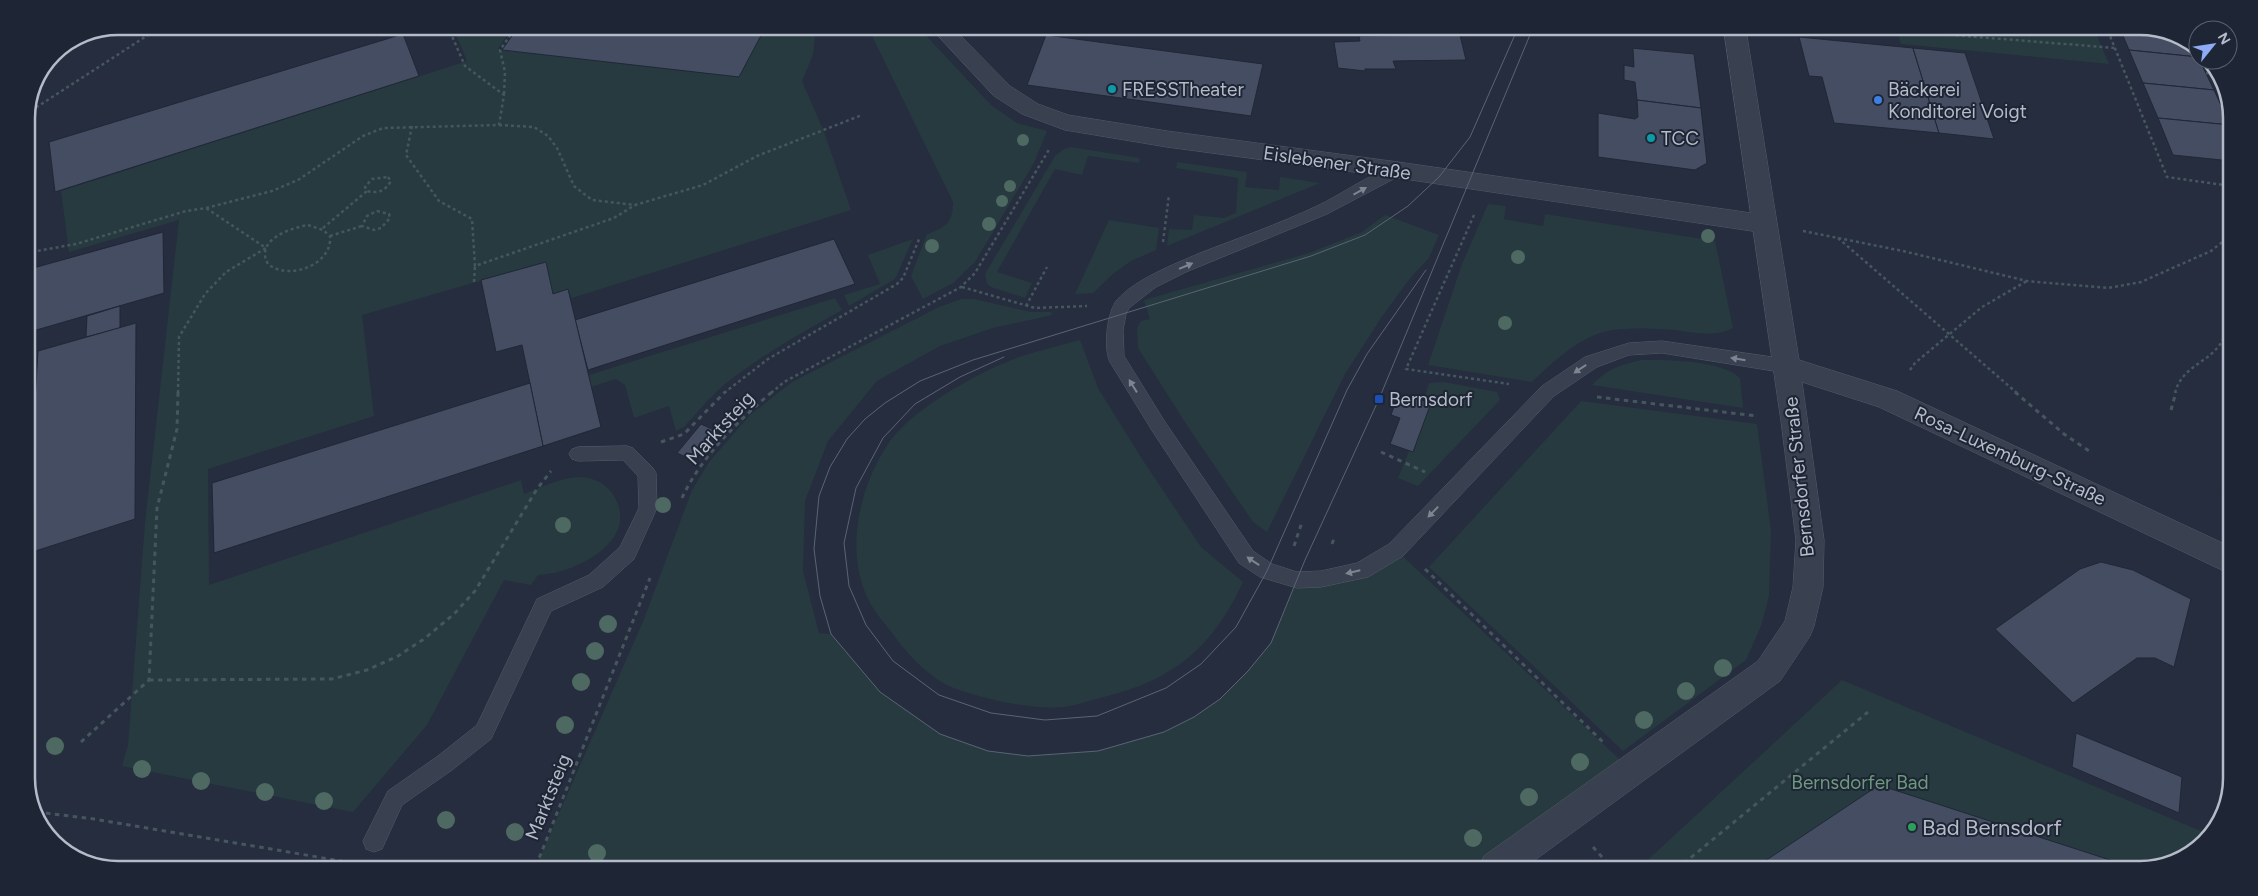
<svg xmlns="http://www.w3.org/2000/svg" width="2258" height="896" font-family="Figtree,sans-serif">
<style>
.green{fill:#273a40}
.building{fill:#444d61;stroke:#202736}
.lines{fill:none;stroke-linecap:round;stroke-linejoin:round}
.service-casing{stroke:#545b69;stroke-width:1}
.minor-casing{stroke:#545b69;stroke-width:1}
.tertiary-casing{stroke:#545b69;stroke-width:1}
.path-far1{stroke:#45575d;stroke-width:2.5;stroke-dasharray:3 3;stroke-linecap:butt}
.path{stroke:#45575d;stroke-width:3;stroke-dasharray:4.5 4.5;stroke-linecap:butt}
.service{fill:#39404f;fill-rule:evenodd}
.minor{fill:#39404f;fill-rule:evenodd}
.tertiary{fill:#39404f;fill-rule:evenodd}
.tram{stroke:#5b6376;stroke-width:1}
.tree{fill:#4d6961}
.oneway{fill:#7d8492}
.culture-dot{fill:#0f9aa8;stroke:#1e2534;stroke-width:2}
.shop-dot{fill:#3f7fe0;stroke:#1e2534;stroke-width:2}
.transit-dot{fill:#1a4fb4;stroke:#1e2534;stroke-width:2}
.leisure-dot{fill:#2e9e5b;stroke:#1e2534;stroke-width:2}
.labels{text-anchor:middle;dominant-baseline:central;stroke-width:4;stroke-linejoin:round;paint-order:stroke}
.poi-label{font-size:19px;fill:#b5bbc9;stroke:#1e2534;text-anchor:start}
.street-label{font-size:19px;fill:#b5bbc9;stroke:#1e2534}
.park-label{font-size:19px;fill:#6d9a7c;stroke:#1e2534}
.near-poi-label{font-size:22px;fill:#b5bbc9;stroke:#1e2534;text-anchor:start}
.rim{fill:none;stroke:#b5bbc9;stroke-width:2.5}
</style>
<rect width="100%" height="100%" fill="#252d3f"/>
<g class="green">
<path d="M453 27H512L498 49 739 77 765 28H816L813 55 802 81 823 129 851 210 572 298 568 289 553 294 545 262 362 315 374 416 208 469 209 585 521 480 524 494C542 487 560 478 579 477 592 477 605 483 612 493 644 539 576 574 538 575L531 585 504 580 427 725 353 812 122 766 128 745 145 523 179 220 69 252 61 191 467 61Z"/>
<path d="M876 28H919L991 105 1017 123 1047 131 1034 163 975 262 953 283 923 299 911 276 927 234C945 228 953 223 953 202L873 38 872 30Z"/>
<path d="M1897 31H2095L2109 64 1901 44Z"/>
<path d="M1071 147 1140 158 1139 163 1088 156 1082 175 1055 169 997 272 1032 283 1025 298 991 287 987 284 985 274 1055 156 1064 149Z"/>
<path d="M1177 162 1247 172 1245 187 1279 190 1280 177 1320 183 1167 246 1169 229 1192 230 1194 215 1224 218 1236 213 1238 178 1176 168Z"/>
<path d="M1488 204 1506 206 1504 219 1543 226 1545 214 1715 241 1733 328C1714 338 1692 332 1673 330 1656 328 1616 327 1600 333 1574 342 1552 363 1532 382L1428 365 1462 264Z"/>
<path d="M1385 215 1439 235 1429 258 1411 277 1383 315 1345 374 1267 532 1253 522 1188 427 1138 348 1137 328 1141 321 1150 319 1144 300 1309 253 1362 232Z"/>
<path d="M1109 220 1159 228 1156 250 1131 261 1114 273 1093 293 1075 294Z"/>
<path d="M913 239 895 279 849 306 844 295 880 284 868 255Z"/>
<path d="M835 298 842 310C801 333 760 356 724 385 710 397 697 413 684 427L676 431 669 406 634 418 625 385 616 379 591 387 589 375Z"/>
<path d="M961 299H974L1031 312H1051L1052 315 993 328 940 346 877 381 828 441 805 501 803 571 819 633 831 634 880 692 940 734 988 751 1028 756 1098 751 1164 732 1194 717 1220 699 1248 671 1271 643 1297 580 1321 579 1396 550 1631 770 1496 868 536 866 644 619 692 490 709 462 750 415 792 382 939 307Z"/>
<path d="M1080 340 1098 388 1142 459 1201 547 1243 582C1213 647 1174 680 1104 697 1090 700 1076 706 1062 707 1031 710 977 698 949 686 929 677 905 652 893 634 885 624 876 614 870 603 844 554 858 489 888 444 911 409 983 369 1022 356 1041 350 1061 345 1080 340Z"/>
<path d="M1642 360C1668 360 1721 360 1740 378L1743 408 1592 385C1608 368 1620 365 1642 360Z"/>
<path d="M1444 382 1497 392 1500 400 1418 486 1398 478 1409 451 1413 452 1431 403 1424 400 1429 383Z"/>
<path d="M1581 401 1757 424 1771 531 1769 596 1761 626 1746 660 1623 751 1429 567Z"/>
<path d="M1842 680 2208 834 2196 851 2141 870 1638 869Z"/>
</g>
<g class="building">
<path d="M518 27 765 28 739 77 502 50Z"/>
<path d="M2121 31H2170L2195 49 2198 57 2129 50Z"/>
<path d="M403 34 419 76 55 192 49 142Z"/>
<path d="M1046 35 1263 64 1251 116 1027 85Z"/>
<path d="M1460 35 1466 60 1393 61 1396 69H1365V71L1338 68 1334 42 1360 41 1359 36Z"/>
<path d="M1799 37 1913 48 1939 133 1834 123 1822 77 1809 76Z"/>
<path d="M1631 48 1694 54 1701 108 1637 100 1635 82 1624 80V65L1634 67 1633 49Z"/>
<path d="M1913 48 1965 53 1994 139 1939 133Z"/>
<path d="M2129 50 2198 57 2214 90 2143 83Z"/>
<path d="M2143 83 2214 90 2230 125 2158 118Z"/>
<path d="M1637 100 1701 108 1707 163 1695 170 1598 157V113L1635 119 1638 117Z"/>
<path d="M2158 118 2230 125 2231 161 2173 155Z"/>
<path d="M163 232 164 293 26 333V270Z"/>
<path d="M834 239 855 284 588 370 575 320Z"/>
<path d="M546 262 553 294 568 289 601 427 543 446 522 345 496 352 481 280Z"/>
<path d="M120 306V328L86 337 87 316Z"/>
<path d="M136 323 135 519 26 554 38 351Z"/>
<path d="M530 383 543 446 214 553 212 483Z"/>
<path d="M1410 396 1431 403 1413 452 1390 444 1400 418 1391 415 1397 398 1408 401Z"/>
<path d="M701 424 716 431 692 460 677 453Z"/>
<path d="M2229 458V496L2221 493Z"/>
<path d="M2101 562 2133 570 2191 599 2174 667 2155 658H2137L2073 703 1995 629 2080 569Z"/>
<path d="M2076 733 2182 777 2179 813 2072 767Z"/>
<path d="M1879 785 2141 870 1753 869Z"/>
</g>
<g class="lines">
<defs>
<g id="service">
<path d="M1398 165 1403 166 1405 170 1403 174 1327 214 1186 272 1156 287 1129 308 1126 314 1123 330 1124 356 1165 422 1253 551 1272 564 1297 572 1321 571 1357 563 1389 544 1542 386 1585 357 1629 343 1662 341 1786 359 1792 361 1794 366 1792 371 1786 373 1662 353 1629 355 1597 367 1554 396 1403 556 1368 577 1321 587 1297 588 1260 577 1239 563 1153 432 1110 362C1103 348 1107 312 1117 300 1135 279 1175 264 1200 253 1239 238 1279 224 1317 206 1343 194 1370 173 1398 165Z"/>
<path d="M627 446 633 448 653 468 656 473 657 508 634 559 603 587 551 611 491 739 452 770 402 805 382 849 374 852 366 849 363 841 388 791 438 756 477 725 537 599 589 575 620 547 639 508 638 476 623 460 578 461 572 459 569 454 572 449 578 447Z"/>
</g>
<path id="minor" d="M931 28H953L1010 86 1038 104 1068 115 1167 131 1398 162 1765 215 1774 218 1777 224 1774 230 1765 233 1398 178 1167 147 1065 130 1022 114 994 96Z"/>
<path id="tertiary" d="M1724 30H1746L1799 360 1897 391 2229 546 2228 573 1879 407 1802 382 1824 540 1823 587 1814 626 1810 636 1780 681 1524 868H1479L1484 856 1758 661 1785 621 1793 587 1796 540 1781 421Z"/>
</defs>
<use href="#service" class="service-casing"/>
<use href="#minor" class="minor-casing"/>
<use href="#tertiary" class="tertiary-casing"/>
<g class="path-far1">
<path d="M1789 30 1791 36"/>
<path d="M1902 31 2115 48"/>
<path d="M2108 31 2167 177 2231 186"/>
<path d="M2206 73 2217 74"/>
<path d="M504 94 505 72 500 50 516 27"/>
<path d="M2222 106 2230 107"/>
<path d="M26 114 162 26"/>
<path d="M499 125 534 127 548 136 557 148 574 186 592 200 635 205 703 185 757 156 862 115"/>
<path d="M412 126 406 155 439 201 472 219 475 266 614 218 635 205"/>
<path d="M388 177 391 181C385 191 378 194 367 191L365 187 372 179Z"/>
<path d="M377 211 389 214 390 218 381 228 374 230 362 226 367 216Z"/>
<path d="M1474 215 1406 369 1509 384"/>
<path d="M308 225 323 230 330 236C333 265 288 281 268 264 254 240 291 228 308 225Z"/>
<path d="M323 228 367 191"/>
<path d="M1803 231 1903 251 2027 281 2108 288 2141 282 2211 251 2231 235"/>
<path d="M2231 235V257"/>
<path d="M330 236 362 226"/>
<path d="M1838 238 2017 393"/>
<path d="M1163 242 1169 195"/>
<path d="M26 253 76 244 186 211 206 208 272 191 298 180 363 136 383 128 499 125 504 95 465 66 448 27"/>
<path d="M474 282 475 266"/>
<path d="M962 287 1035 308 1087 306"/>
<path d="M1026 306 1047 267"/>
<path d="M1910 370 1915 363 1982 307 2027 281"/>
<path d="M178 393 179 337 205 294 226 272 266 248 206 208"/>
<path d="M724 393 768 359 897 284 903 278 920 237"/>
<path d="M771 393 784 382 961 287 975 273 1050 148"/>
<path d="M2175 393C2182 366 2207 364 2221 343 2226 335 2228 322 2230 313"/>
</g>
<g class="path">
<path d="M2015 392 2064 434 2089 451"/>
<path d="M1597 397 1757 416"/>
<path d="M2171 410 2176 392"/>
<path d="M661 442 684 434 725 392"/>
<path d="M1381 452 1425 472"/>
<path d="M682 498C700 458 740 419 772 392"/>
<path d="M1332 544 1335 536"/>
<path d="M1294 546 1302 522"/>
<path d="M1425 569 1603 742"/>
<path d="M149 680 332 679 367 670 398 656 424 639 454 614 475 591 537 489 551 471"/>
<path d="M81 742 149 680 157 508 177 429 178 392"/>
<path d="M37 812 94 819 347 862"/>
<path d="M1593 847 1612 868"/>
<path d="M536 866 650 578"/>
<path d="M1677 869 1868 712"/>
</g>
<use href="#service" class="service"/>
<use href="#minor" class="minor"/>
<use href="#tertiary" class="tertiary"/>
<g class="tram">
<path d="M1517 30 1470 137 1439 177 1408 206 1365 235 1311 256 973 360 920 381 885 403 865 419 847 439 830 467 819 496 814 549 820 596 831 634 880 692 940 734 988 751 1028 756 1098 751 1164 732 1194 717 1220 699 1248 671 1271 643 1305 560 1379 399 1532 30"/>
<path d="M1004 357 960 377 915 404 883 438 856 488 844 543 849 586 866 625 893 661 939 695 991 713 1045 720 1097 716 1166 688 1201 664 1236 627 1267 571 1347 390 1367 354 1426 270"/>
</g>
</g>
<g class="tree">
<circle cx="1023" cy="140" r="6"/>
<circle cx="1010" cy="186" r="6"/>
<circle cx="1002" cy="201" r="6"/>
<circle cx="989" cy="224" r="7"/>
<circle cx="1708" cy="236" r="7"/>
<circle cx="932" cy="246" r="7"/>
<circle cx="1518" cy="257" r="7"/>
<circle cx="1505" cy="323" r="7"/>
<circle cx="663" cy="505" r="8"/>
<circle cx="563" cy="525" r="8"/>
<circle cx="608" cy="624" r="9"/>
<circle cx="595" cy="651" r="9"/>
<circle cx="1723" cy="668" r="9"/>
<circle cx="581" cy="682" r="9"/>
<circle cx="1686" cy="691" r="9"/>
<circle cx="1644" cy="720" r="9"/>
<circle cx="565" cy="725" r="9"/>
<circle cx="55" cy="746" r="9"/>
<circle cx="1580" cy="762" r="9"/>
<circle cx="142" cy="769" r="9"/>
<circle cx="201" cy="781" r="9"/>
<circle cx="265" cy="792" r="9"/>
<circle cx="1529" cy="797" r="9"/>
<circle cx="324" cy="801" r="9"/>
<circle cx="446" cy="820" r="9"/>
<circle cx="515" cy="832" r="9"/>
<circle cx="1473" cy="838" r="9"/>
<circle cx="597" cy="853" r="9"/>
</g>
<defs><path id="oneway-solid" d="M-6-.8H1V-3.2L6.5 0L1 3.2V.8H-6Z" transform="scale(1.25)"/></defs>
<g class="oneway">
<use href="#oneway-solid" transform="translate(1360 191) rotate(-29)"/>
<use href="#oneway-solid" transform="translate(1186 266) rotate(-23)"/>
<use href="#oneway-solid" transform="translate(1738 359) rotate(-171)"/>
<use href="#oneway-solid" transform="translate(1580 369) rotate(146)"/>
<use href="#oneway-solid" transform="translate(1133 386) rotate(-122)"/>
<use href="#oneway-solid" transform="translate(1433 512) rotate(134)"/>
<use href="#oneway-solid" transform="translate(1253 561) rotate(-146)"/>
<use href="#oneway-solid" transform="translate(1353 572) rotate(167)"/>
</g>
<g class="culture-dot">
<circle cx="1112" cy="89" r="5"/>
<circle cx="1651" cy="138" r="5"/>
</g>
<circle class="shop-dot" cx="1878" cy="100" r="5"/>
<rect class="transit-dot" x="1374" y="394" width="10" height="10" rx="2.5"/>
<circle class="leisure-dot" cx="1912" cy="827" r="5"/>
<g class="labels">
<g class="poi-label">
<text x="1122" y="89">FRESSTheater</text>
<text x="1888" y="89">Bäckerei<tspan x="1888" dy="22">Konditorei Voigt</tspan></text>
<text x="1661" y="138">TCC</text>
<text x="1389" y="399">Bernsdorf</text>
</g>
<g class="street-label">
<text transform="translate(1337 163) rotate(8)">Eislebener Straße</text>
<text transform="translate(720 428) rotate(-48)">Marktsteig</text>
<text transform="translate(2010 456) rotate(25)">Rosa-Luxemburg-Straße</text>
<text transform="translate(1799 477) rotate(-96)">Bernsdorfer Straße</text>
<text transform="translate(548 797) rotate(-68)">Marktsteig</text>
</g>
<g class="park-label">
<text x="1860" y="782">Bernsdorfer Bad</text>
</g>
<g class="near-poi-label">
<text x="1922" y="827">Bad Bernsdorf</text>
</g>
</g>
<path d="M0 0H2258V896H0ZM118 35H2140A83 83 0 0 1 2223 118V778A83 83 0 0 1 2140 861H118A83 83 0 0 1 35 778V118A83 83 0 0 1 118 35Z" fill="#1e2534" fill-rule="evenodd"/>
<path class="rim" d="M118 35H2140A83 83 0 0 1 2223 118V778A83 83 0 0 1 2140 861H118A83 83 0 0 1 35 778V118A83 83 0 0 1 118 35Z"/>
<g transform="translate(2213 45) rotate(60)"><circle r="24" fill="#1e2534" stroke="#5a6170"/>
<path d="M0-4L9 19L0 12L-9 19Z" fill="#8dabf7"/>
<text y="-8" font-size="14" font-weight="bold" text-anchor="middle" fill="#b5bbc9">N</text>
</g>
</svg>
